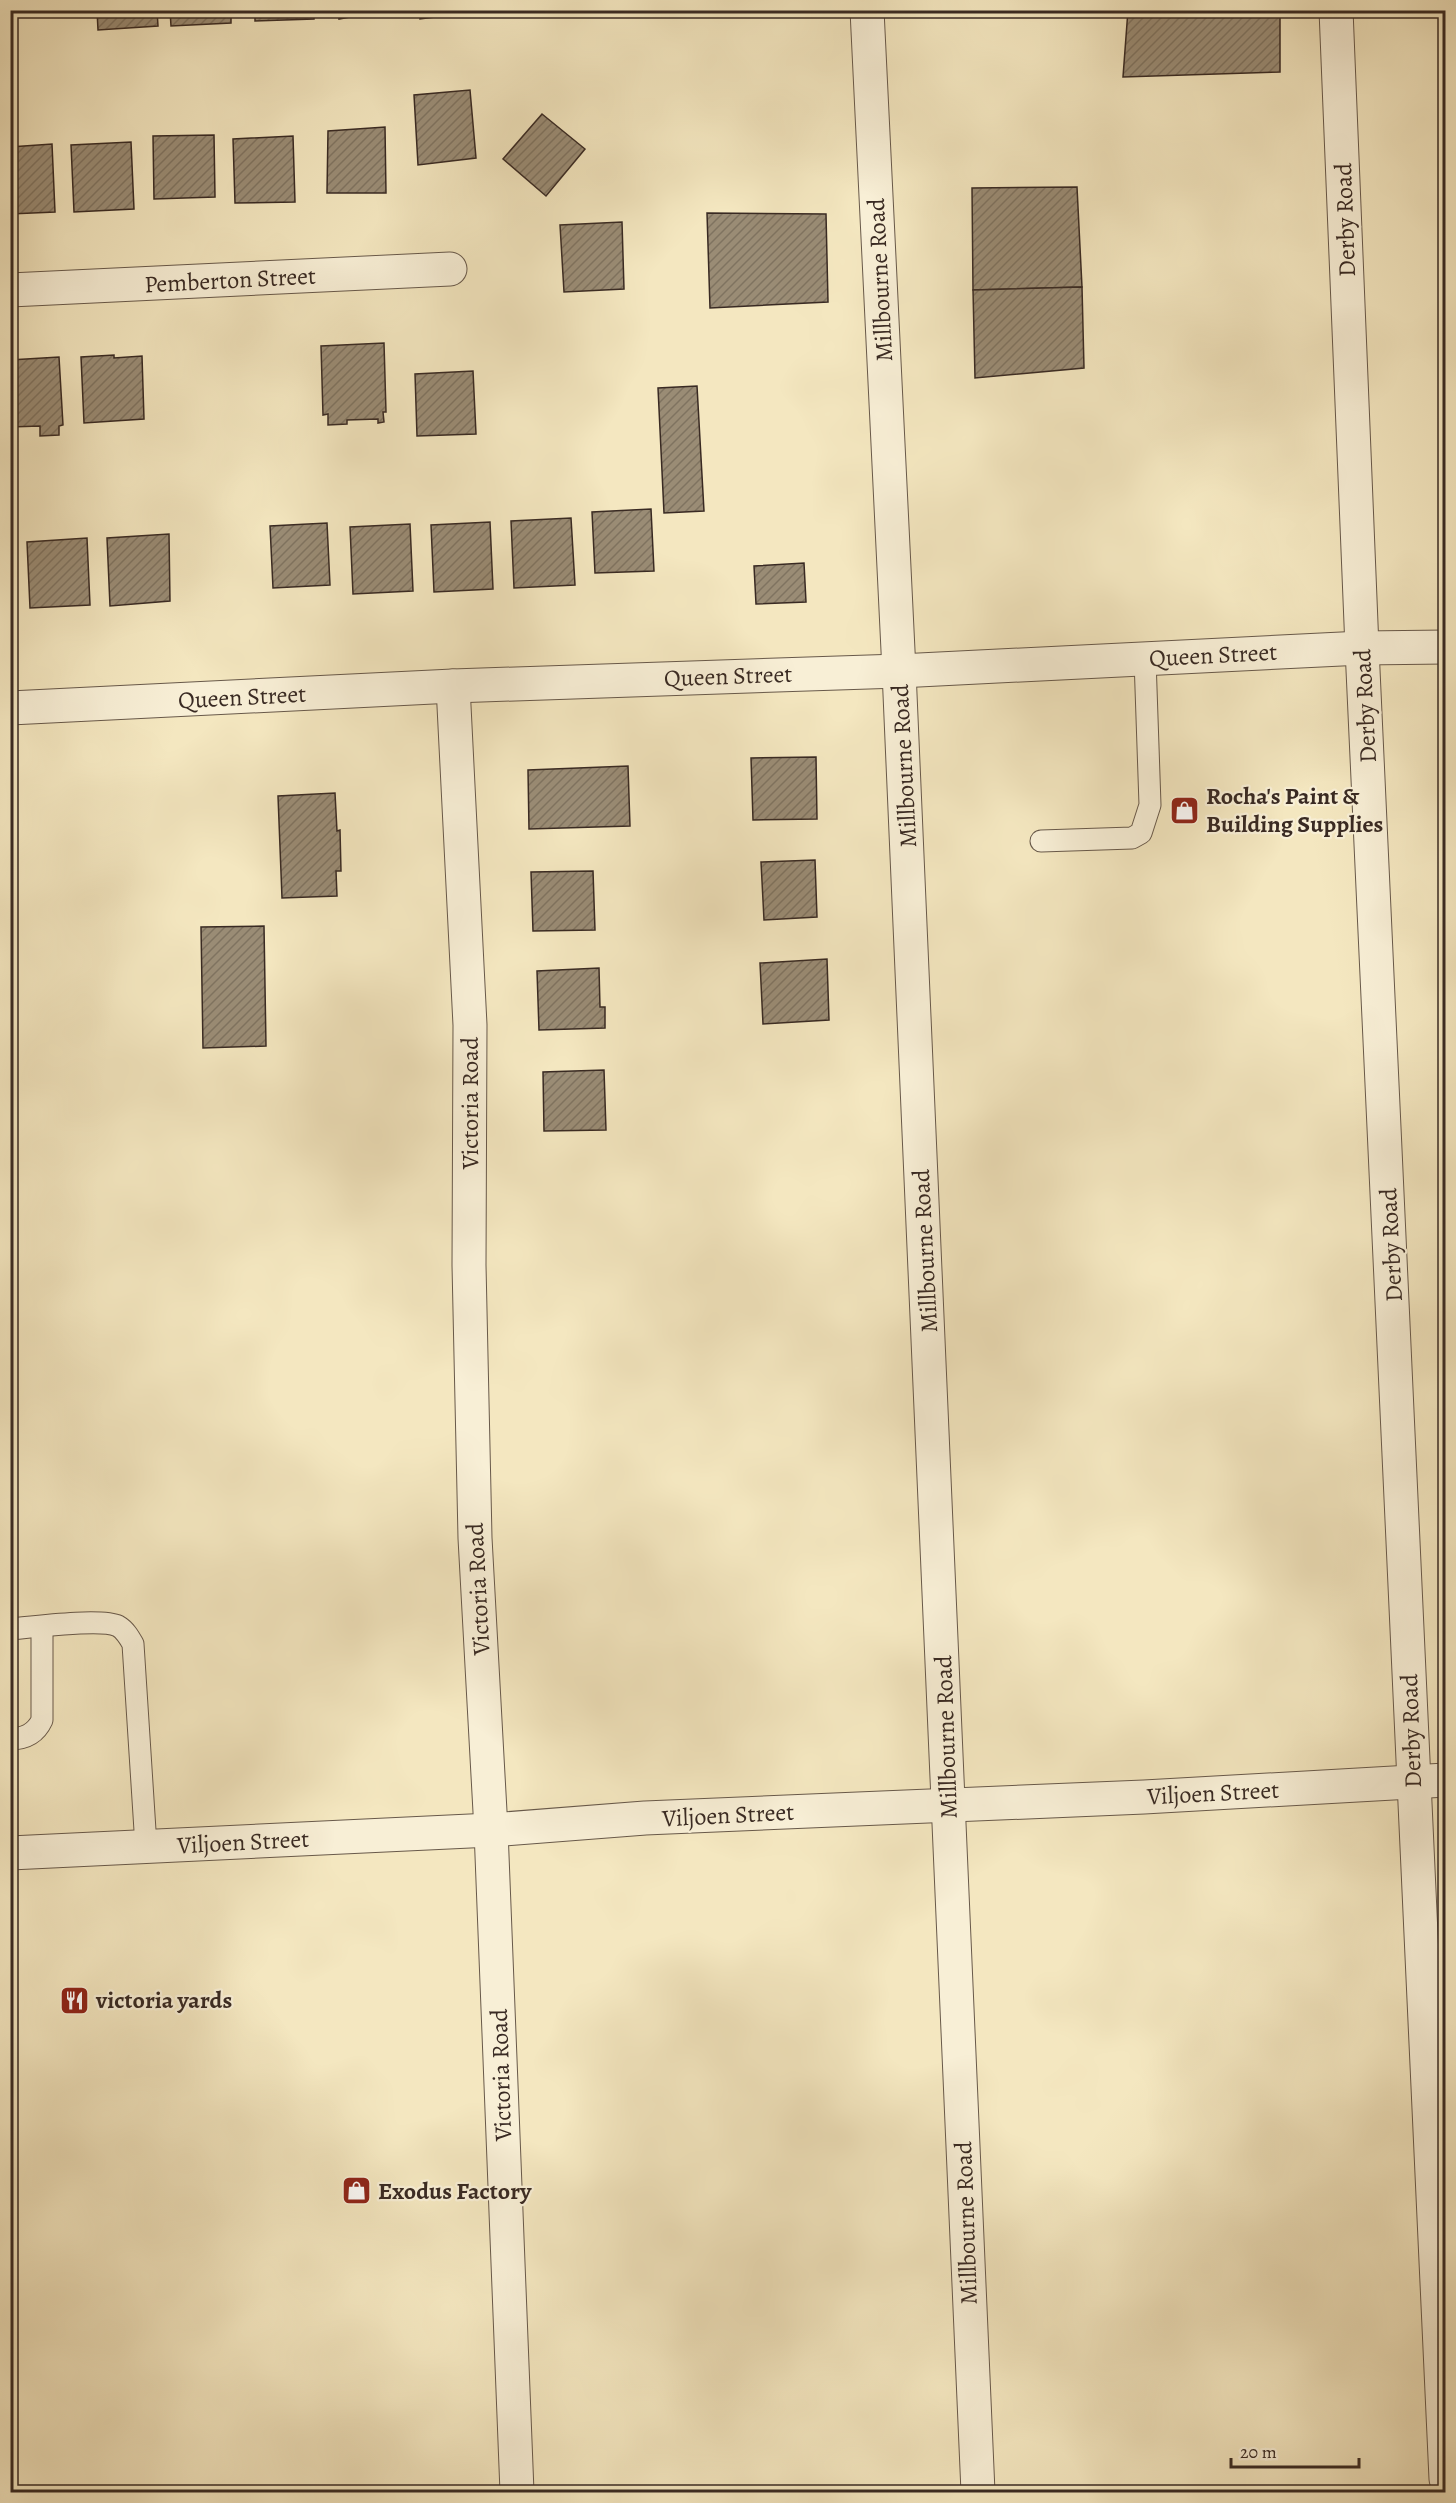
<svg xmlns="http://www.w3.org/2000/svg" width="1456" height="2503" font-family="Alegreya,serif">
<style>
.building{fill:url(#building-hatch);stroke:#392a23;stroke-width:1.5}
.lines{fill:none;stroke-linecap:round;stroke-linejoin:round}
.lane-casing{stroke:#68594a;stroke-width:23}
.street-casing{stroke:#68594a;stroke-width:35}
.lane{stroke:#f8efd6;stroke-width:21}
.street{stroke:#f8efd6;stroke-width:33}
.labels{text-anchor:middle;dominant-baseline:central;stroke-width:4.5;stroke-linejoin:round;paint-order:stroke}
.street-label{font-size:24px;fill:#392a23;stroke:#f8efd6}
.poi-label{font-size:24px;font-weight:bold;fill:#392a23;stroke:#f8efd6;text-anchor:start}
</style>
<defs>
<pattern id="building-hatch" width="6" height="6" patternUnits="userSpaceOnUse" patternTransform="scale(1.5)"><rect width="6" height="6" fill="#9a8c75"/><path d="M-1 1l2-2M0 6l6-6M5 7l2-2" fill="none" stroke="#7f7360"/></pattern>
</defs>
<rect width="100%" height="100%" fill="#f4e7c0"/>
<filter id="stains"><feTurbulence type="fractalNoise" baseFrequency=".00333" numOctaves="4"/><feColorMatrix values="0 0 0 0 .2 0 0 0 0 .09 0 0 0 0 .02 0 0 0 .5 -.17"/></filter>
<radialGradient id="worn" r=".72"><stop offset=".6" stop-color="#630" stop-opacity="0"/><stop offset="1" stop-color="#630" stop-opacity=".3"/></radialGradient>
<g class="building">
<path d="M97 10H157L158 26 98 30Z"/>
<path d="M170 10H231V23L171 26Z"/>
<path d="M255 10H314V19L255 21Z"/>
<path d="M338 10H386L339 19Z"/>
<path d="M420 10H482V11L420 19Z"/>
<path d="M1128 10H1280V72L1123 77Z"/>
<path d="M470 90 476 158 418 165 414 95Z"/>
<path d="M542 114 585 149 546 196 503 159Z"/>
<path d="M385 127 386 193H327L328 131Z"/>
<path d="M214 135 215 197 154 199 153 136Z"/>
<path d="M293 136 295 202 235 203 233 139Z"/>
<path d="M131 142 134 209 74 212 71 145Z"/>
<path d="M52 144 55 212 10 214V147Z"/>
<path d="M1077 187 1082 287 973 290 972 188Z"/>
<path d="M707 213 826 214 828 302 710 308Z"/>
<path d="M622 222 624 289 564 292 560 225Z"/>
<path d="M1082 287 1084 368 975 378 973 290Z"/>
<path d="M384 343 386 412H383L384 422 378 423V419L347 420V424L328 425V414L323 415 321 346Z"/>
<path d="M114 355V358L142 356 144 419 84 423 81 357Z"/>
<path d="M59 357 63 425 59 426V435L40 436V426L10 427V360Z"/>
<path d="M473 371 476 434 417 436 415 374Z"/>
<path d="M697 386 704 511 664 513 658 388Z"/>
<path d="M651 509 654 571 595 573 592 512Z"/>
<path d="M571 518 575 585 514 588 511 521Z"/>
<path d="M490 522 493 589 434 592 431 525Z"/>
<path d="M327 523 330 585 273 588 270 526Z"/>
<path d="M410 524 413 591 353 594 350 527Z"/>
<path d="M169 534 170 601 110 606 107 538Z"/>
<path d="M87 538 90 605 30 608 27 542Z"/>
<path d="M804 563 806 602 756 604 754 566Z"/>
<path d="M816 757 817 819 753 820 751 758Z"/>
<path d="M628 766 630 826 529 829 528 770Z"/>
<path d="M335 793 337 831 340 830 341 871H336L337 896 282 898 278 796Z"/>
<path d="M815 860 817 917 764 920 761 862Z"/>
<path d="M593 871 595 930 533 931 531 872Z"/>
<path d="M264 926 266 1046 203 1048 201 927Z"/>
<path d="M827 959 829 1020 763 1024 760 963Z"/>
<path d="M599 968 600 1007H605V1028L539 1030 537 971Z"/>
<path d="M604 1070 606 1130 544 1131 543 1072Z"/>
</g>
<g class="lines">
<defs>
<g id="lane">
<path d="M1041 841 1132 838 1141 833 1150 805 1145 659"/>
<path d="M10 1629C32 1627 101 1618 118 1626 125 1630 129 1637 133 1644L146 1846"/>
<path d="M10 1739C25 1739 36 1733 42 1720V1627"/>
</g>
<g id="street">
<path d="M867 10 899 671 978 2492"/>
<path d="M1336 10 1362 648 1446 2479"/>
<path d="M10 290 450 269"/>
<path d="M453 686 470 1025 469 1265 475 1538 491 1830 517 2492"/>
<path d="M10 708 453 686 899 671 1362 648 1446 647"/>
<path d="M10 1853 491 1830 645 1818 1144 1797 1446 1780"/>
</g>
</defs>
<use href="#lane" class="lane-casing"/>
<use href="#street" class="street-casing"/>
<use href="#lane" class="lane"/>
<use href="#street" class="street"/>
</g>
<defs>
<symbol id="shop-square" viewBox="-11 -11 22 22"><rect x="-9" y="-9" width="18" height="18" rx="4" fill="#8f2418" stroke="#f8efd6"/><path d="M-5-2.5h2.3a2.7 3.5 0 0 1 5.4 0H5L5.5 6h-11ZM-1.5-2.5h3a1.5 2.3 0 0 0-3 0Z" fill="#fff"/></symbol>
<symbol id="restaurant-square" viewBox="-11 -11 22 22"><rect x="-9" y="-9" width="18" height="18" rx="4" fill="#8f2418" stroke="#f8efd6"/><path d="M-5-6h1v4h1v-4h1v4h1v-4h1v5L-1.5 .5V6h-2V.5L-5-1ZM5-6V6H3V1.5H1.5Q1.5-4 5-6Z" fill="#fff"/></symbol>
</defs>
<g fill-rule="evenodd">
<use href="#shop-square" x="1168" y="794" width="33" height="33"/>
<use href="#restaurant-square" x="58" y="1984" width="33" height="33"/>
<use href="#shop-square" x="340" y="2174" width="33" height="33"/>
</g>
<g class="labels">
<g class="street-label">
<text transform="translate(1345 220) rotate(-92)">Derby Road</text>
<text transform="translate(230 280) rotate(-3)">Pemberton Street</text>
<text transform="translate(880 280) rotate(-93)">Millbourne Road</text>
<text transform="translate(1213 655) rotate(-3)">Queen Street</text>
<text transform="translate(728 676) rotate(-2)">Queen Street</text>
<text transform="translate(242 697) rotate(-3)">Queen Street</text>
<text transform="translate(1365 706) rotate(-93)">Derby Road</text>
<text transform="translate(904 766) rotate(-93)">Millbourne Road</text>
<text transform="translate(470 1103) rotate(-90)">Victoria Road</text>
<text transform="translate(1391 1245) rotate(-93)">Derby Road</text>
<text transform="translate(925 1251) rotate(-93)">Millbourne Road</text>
<text transform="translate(478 1589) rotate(-93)">Victoria Road</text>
<text transform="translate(1411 1731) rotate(-92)">Derby Road</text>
<text transform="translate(946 1737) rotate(-92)">Millbourne Road</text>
<text transform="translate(1213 1793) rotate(-3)">Viljoen Street</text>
<text transform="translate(728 1815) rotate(-3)">Viljoen Street</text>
<text transform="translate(243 1842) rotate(-3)">Viljoen Street</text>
<text transform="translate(501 2075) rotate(-92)">Victoria Road</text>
<text transform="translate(966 2223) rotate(-92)">Millbourne Road</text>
</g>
<g class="poi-label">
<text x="1206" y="796">Rocha's Paint &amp;<tspan x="1206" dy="28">Building Supplies</tspan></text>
<text x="96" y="2000">victoria yards</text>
<text x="378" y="2191">Exodus Factory</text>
</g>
</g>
<rect width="1456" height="2503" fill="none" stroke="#f4e7c0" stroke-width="36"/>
<rect x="12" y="12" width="1432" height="2479" fill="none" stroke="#392a23" stroke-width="3"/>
<rect x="18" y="18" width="1420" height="2467" fill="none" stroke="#392a23" stroke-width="1.5"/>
<path d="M1231 2458v9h128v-9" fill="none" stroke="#392a23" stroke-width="3"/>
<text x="1240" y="2458" font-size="18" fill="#392a23" stroke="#f8efd6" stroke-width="4.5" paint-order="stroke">20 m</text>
<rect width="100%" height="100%" filter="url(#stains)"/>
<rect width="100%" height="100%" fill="url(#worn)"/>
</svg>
